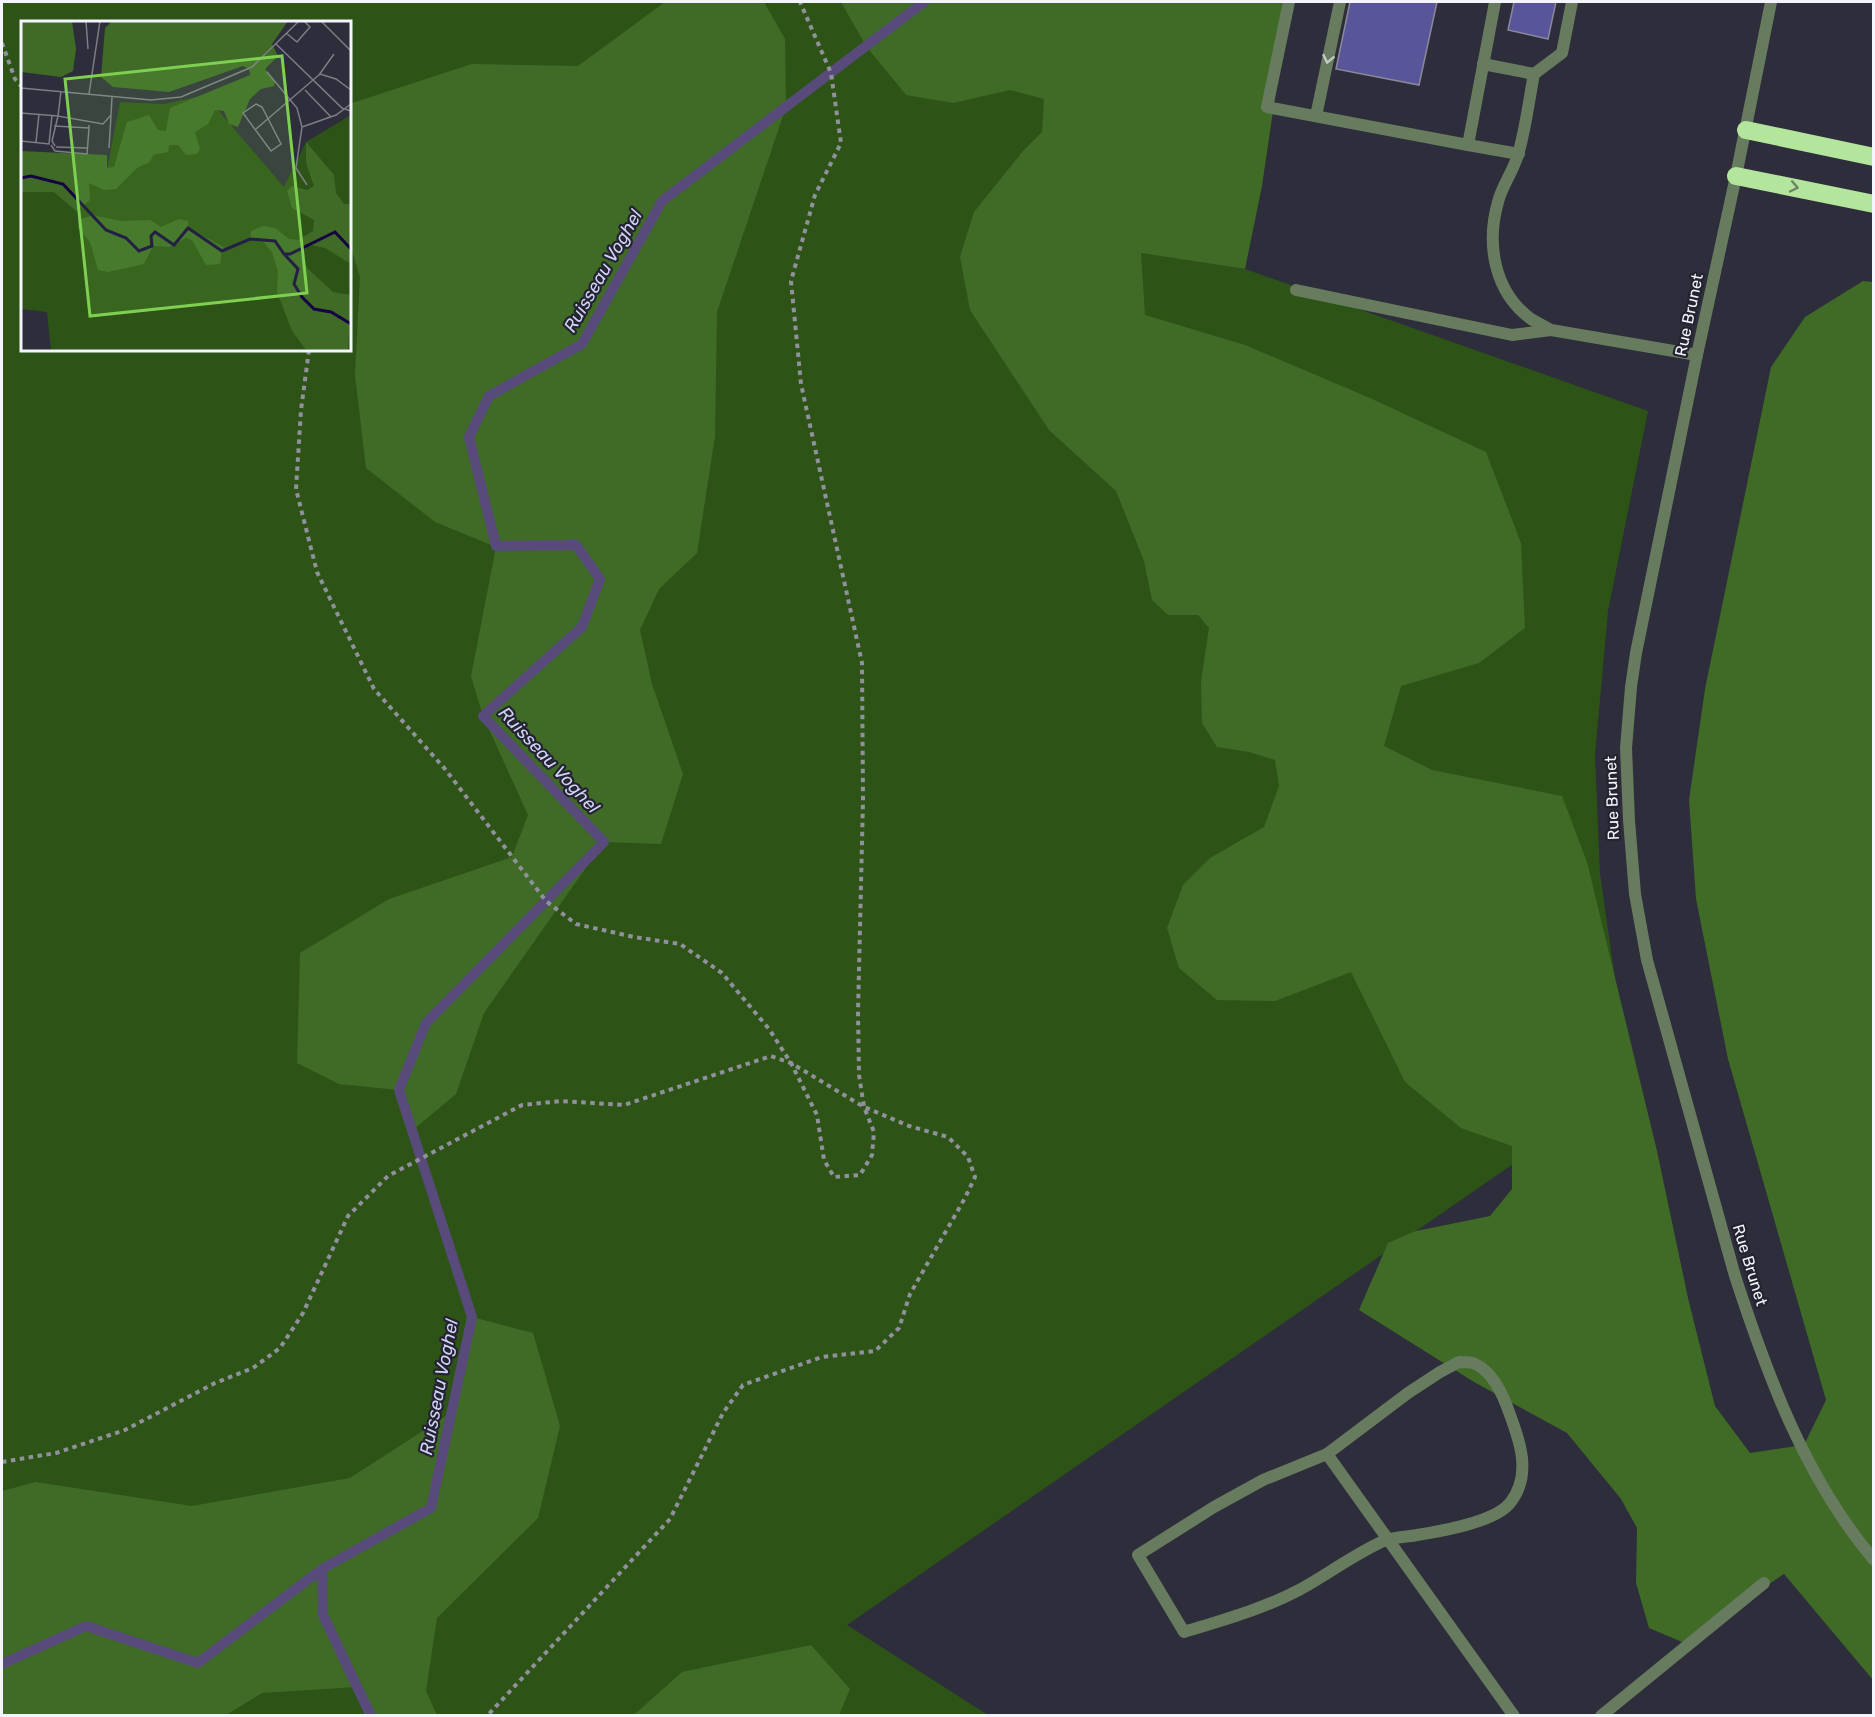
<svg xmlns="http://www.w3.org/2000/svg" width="1875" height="1717" font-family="Rubik,sans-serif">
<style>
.green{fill:#2d5416;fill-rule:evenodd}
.forest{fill:#3f6b27}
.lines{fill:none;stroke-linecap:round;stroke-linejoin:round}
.stream{stroke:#584b7b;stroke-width:10}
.building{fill:#59559a;stroke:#898999;stroke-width:1.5}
.path{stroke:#90919c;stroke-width:4;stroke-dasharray:4.5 4.5;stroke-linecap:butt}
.service{stroke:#677b5e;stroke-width:12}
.minor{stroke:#677b5e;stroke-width:12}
.tertiary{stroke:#677b5e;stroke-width:12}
.motorway{stroke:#b3e59c;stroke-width:18}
.oneway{stroke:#c2cac5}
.oneway2{stroke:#6c8466}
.labels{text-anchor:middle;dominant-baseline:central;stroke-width:4.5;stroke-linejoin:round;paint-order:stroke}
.street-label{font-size:16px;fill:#f3f4fd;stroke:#242430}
.water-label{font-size:18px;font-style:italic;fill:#d2d3fb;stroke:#242430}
.inset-river{fill:none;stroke:#150243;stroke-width:3}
.inset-road{fill:none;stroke:#7c7d89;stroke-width:1.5}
.view{fill:#7fd052;fill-opacity:0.15;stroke:#7fd052;stroke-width:3}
.inset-edge{fill:none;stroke:#f3f4fd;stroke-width:3}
</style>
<rect width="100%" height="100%" fill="#2d2d3b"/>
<path class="green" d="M2 2H1124L1085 244 1245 269 1648 411 1608 611 1595 755 1600 874 1630 1083 847 1625 988 1715 2 1716ZM22 22H350V350H22Z"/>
<g class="forest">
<path d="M665 2H764L785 39 786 107 717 312 715 436 697 553 659 589 640 630 652 684 683 774 661 844 604 842 484 1013 456 1094 413 1130 399 1090 339 1084 297 1063 300 953 389 899 512 857 528 815 483 716 471 676 496 547 435 522 366 468 355 375 360 277 350 245V113L352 103 472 64 578 66Z"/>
<path d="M841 2H1289L1262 186 1245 269 1141 253 1145 315 1245 345 1370 398 1486 452 1521 543 1525 628 1479 663 1401 686 1384 746 1432 770 1562 796 1587 862 1657 1151 1688 1298 1715 1406 1750 1453 1804 1445 1826 1400 1728 1059 1696 899 1689 800 1705 689 1771 367 1805 317 1863 281 1873 282V1680L1784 1574 1682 1642 1649 1628 1636 1583 1637 1528 1621 1499 1567 1433 1474 1382 1359 1310 1388 1243 1416 1231 1490 1216 1512 1189V1146L1461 1128 1405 1082 1351 972 1275 1001 1217 1000 1179 968 1167 928 1183 885 1210 858 1264 827 1279 786 1275 760 1249 752 1217 747 1202 723 1201 682 1209 628 1198 615H1168L1152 600 1144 561 1116 491 1049 430 970 310 960 257 974 212 1023 151 1042 132 1044 99 1010 90 953 103 906 95 866 46Z"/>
<path d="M472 1317 533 1333 560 1426 538 1518 437 1618 426 1691 437 1715H371L357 1687 262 1693 226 1715H2V1491L36 1482 192 1506 350 1478 452 1412Z"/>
<path d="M811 1645 850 1689 839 1715H634L682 1672Z"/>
</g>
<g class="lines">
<g class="stream">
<path d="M2 1664 86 1626 198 1663 322 1569"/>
<path d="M371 1716 323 1615 322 1569 431 1508 472 1317 399 1090 426 1023 604 842 483 716 582 627 600 579 576 545 496 546 469 437 489 396 582 344 662 201 924 2"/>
</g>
</g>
<g class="building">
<path d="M1350 2H1437L1419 85 1336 69Z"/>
<path d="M1514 2H1556L1548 39 1508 30Z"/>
</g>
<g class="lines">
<g class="path">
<path d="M2 43 15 79 22 87"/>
<path d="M309 350 301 410 296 489 317 572 374 689 445 769 546 901 576 924 634 937 680 944 722 973 769 1029 791 1063 817 1115 824 1160 834 1177 860 1175 872 1155 874 1132 864 1107 859 1075 858 1012 863 800 862 663 801 384 791 281 815 195 841 143 831 73 800 2"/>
<path d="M2 1462 56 1453 125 1430 215 1383 253 1368 280 1348 303 1313 348 1216 388 1176 522 1105 561 1101 624 1105 771 1056 791 1063 864 1107 909 1126 948 1137 968 1157 975 1177 965 1198 910 1294 899 1328 875 1351 822 1357 743 1385 723 1413 670 1519 487 1716"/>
</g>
<g class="service">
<path d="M1289 2 1267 107 1468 145"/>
<path d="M1495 2 1468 145 1519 154"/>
<path d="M1572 2 1562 53 1534 74C1529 100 1526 126 1519 151 1515 169 1502 185 1498 202 1486 244 1494 292 1531 319 1538 323 1545 327 1551 330L1697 355"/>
<path d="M1483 64 1534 74"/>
<path d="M1316 116 1340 2"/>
<path d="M1296 290 1512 335 1551 330"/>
<path d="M1459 1362C1463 1362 1469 1362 1473 1363 1489 1369 1500 1389 1506 1404 1518 1436 1534 1473 1510 1503 1495 1522 1442 1531 1417 1535 1407 1537 1395 1537 1386 1540 1357 1552 1327 1575 1299 1590 1263 1609 1223 1620 1184 1632L1138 1555 1214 1507 1263 1480 1327 1454 1408 1393 1440 1372Z"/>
<path d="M1327 1454 1514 1716"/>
<path d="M1601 1716 1764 1583"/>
</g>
<path class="minor" d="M1736 176 1697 355 1636 653 1631 687 1626 748 1629 820 1635 894 1647 960 1735 1276C1768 1377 1805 1478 1874 1560"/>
<path class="tertiary" d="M1736 176 1771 2"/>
<g class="motorway">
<path d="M1746 130 1874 157"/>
<path d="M1736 176 1874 204"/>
</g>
</g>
<defs><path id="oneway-chevron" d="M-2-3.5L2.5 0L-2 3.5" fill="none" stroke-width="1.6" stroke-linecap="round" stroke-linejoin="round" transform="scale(1.5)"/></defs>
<use class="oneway" href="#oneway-chevron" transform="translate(1328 59) rotate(102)"/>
<use class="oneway2" href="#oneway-chevron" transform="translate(1794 187) rotate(12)"/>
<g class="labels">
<g class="street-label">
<text transform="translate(1689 315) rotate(-78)">Rue Brunet</text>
<text transform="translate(1612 798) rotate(-92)">Rue Brunet</text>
<text transform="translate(1750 1265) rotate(73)">Rue Brunet</text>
</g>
<g class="water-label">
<text transform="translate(603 271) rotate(-60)">Ruisseau Voghel</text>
<text transform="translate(549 760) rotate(47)">Ruisseau Voghel</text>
<text transform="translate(439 1387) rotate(-79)">Ruisseau Voghel</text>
</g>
</g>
<g transform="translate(21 21)">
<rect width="330" height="330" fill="#2d2d3b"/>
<path d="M184 74 263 166 285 121 330 94V330H30L26 291 0 288V150L85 154 99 81 143 83Z" fill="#2d5416"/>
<path d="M0 0H51L55 28 52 50 40 56 0 51ZM267 0 251 23 257 35 244 48 254 60 253 65 240 68 229 78 217 106 208 103 203 90 194 89 187 103 174 111 179 128 176 133 165 134 157 124H148L147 131 132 134 129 141 116 147 95 168 83 169 68 162 69 179 55 190 33 171H0V130L86 134V147L93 146 106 101 128 94 137 109 145 110 149 87 229 54 228 48 222 45 148 71 92 66 80 56 84 7 90 1ZM285 121 313 154 315 172 323 183H330V243L304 227 285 223 278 228 286 247 312 271 330 274 327 330H286L271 310 256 271 257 251 251 231 241 219 229 218 230 210 242 205 254 207 268 218 277 219 292 210 293 199 271 187 266 170 271 165 286 169 293 165 285 142ZM72 194 99 200 129 199 140 206 158 198 167 200 168 207 206 228 201 230 199 243 185 244 171 219 165 217 148 226 132 225 123 243 87 251 77 249 69 221 57 207V199Z" fill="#3f6b27"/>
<path class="inset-river" d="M0 157 10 155 42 163 85 209 105 217 118 230 131 225 130 215 134 211 153 224 167 207 201 230 229 218 254 220 263 233H269L314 211 330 228M264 234 277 248 273 263 281 276 293 288 310 291 330 303"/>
<path class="inset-road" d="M65 0 67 28M300 0 330 30M265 12 276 21 289 6 283 0M255 23 321 87 330 90M246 51 276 87 281 106 275 147 286 164M298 54 313 33M0 67 130 79 160 76 231 46 278 0M284 69 310 96M68 73 79 0M235 83 241 86 260 123 250 130 222 92ZM0 92 37 95 40 70M33 105 68 107V104M281 106 315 94 330 83M235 108 299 53 315 58 330 69M0 120 28 123 31 94M15 121 18 93M30 124 34 130 66 133 68 107M34 125 31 120 37 95 82 103 90 94 91 76M35 126 66 127M88 127 90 95"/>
<path class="view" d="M261 35 286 272 69 295 44 58Z"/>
<rect width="330" height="330" class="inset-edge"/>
</g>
<rect width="1875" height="1717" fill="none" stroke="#f3f4fd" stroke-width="6"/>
</svg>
